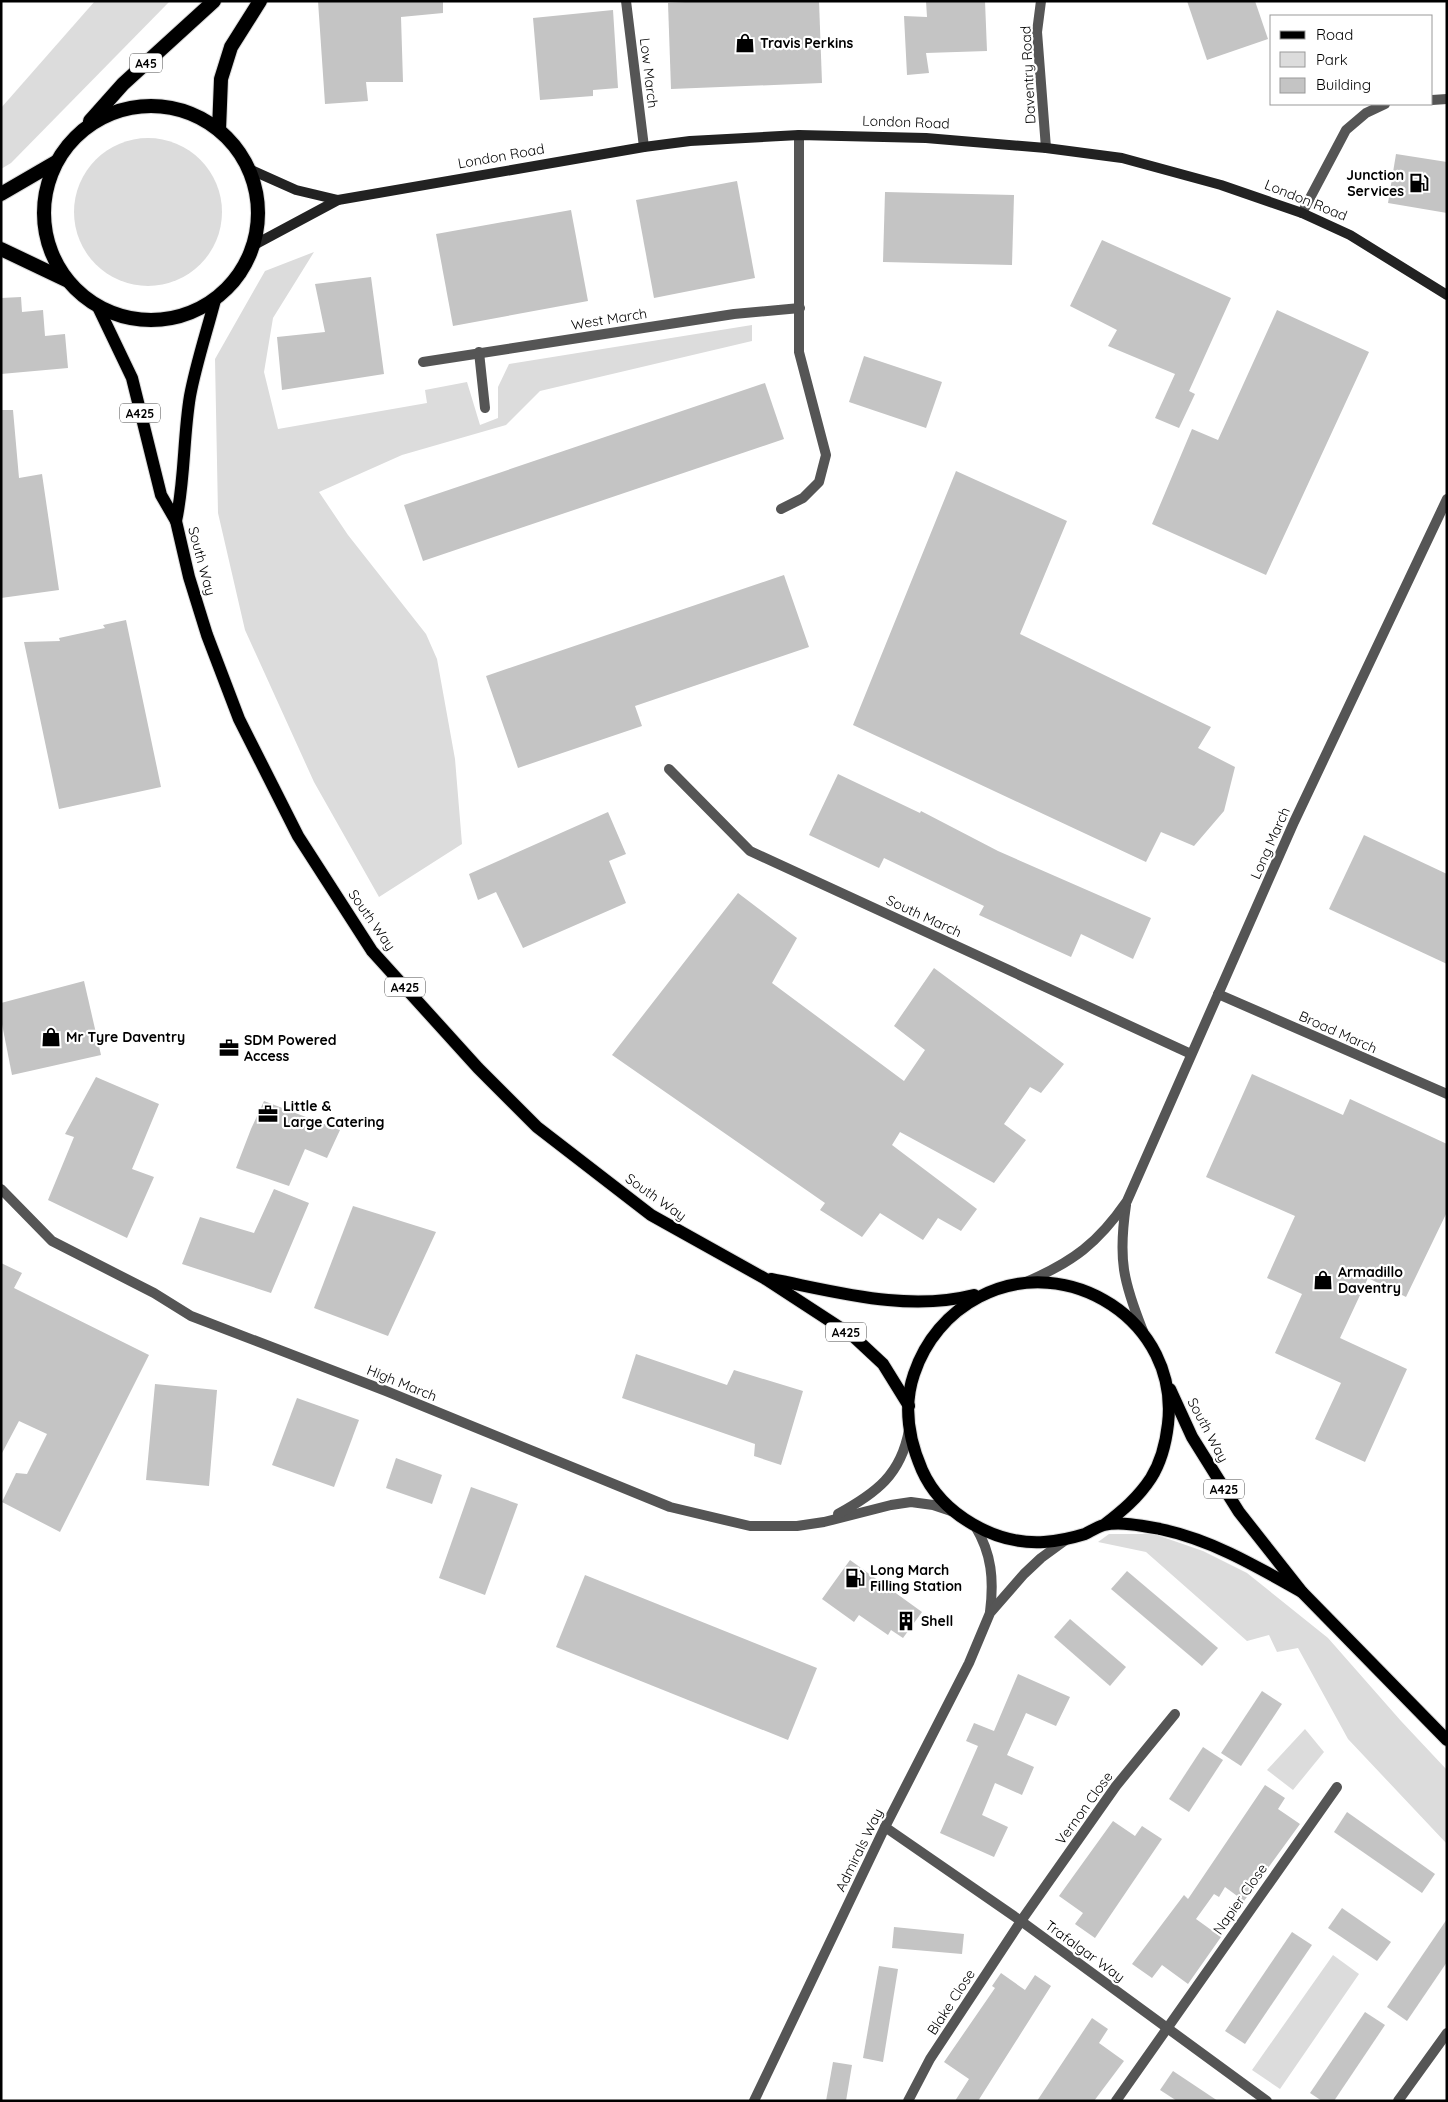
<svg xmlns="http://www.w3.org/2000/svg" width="1448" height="2102" font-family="Quicksand,sans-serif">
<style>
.green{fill:#dcdcdc}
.building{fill:#c4c4c4}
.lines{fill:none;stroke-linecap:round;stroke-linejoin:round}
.primary-casing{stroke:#dbdbdb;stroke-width:14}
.trunk-casing{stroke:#dbdbdb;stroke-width:16}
.minor{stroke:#555;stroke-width:10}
.tertiary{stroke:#555;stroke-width:10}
.secondary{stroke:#222;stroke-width:10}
.primary{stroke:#000;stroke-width:12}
.trunk{stroke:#000;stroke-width:14}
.labels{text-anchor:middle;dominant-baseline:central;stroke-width:4.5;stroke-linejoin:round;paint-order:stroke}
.shield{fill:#fff;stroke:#4c4c4c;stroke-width:1}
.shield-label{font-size:12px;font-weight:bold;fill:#000}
.poi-label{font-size:14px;font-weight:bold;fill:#000;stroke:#fff;text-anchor:start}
.street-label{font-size:14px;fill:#000;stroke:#fff}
</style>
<rect width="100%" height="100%" fill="#fff"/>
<g class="green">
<path d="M95 1H170L11 163 1 169V108Z"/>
<circle cx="148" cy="212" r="74"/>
<path d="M314 252 273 318 264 372 278 429 427 403 425 390 467 382 480 425 498 418V387L509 364 752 325V341L540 391 506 425 402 455 319 492 348 535 426 634 437 659 455 759 462 844 379 897 314 782 245 630 218 513 215 359 265 271Z"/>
<path d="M1109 1534H1154L1203 1551 1247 1573 1328 1638 1401 1721 1447 1770V1844L1348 1739 1298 1648 1277 1652 1269 1635 1247 1641 1146 1552 1098 1542Z"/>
<path d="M1305 1729 1324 1752 1293 1790 1267 1770Z"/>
<path d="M1333 1955 1359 1974 1280 2089 1252 2070Z"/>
</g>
<g class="building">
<path d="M318 1H443V13L401 17 403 82H366L368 101 325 104Z"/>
<path d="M703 1H819L822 83 671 89 668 3Z"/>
<path d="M926 1H985L987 51 926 53 929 73 907 75 904 16 927 17Z"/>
<path d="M1187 1H1255L1268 39 1207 60Z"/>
<path d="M613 10 618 88 593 90V96L540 100 533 18Z"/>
<path d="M1396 154 1447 162V213L1388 203Z"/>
<path d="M737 181 755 278 654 298 636 200Z"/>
<path d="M885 192 1014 195 1012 265 883 262Z"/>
<path d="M571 210 588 301 453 326 436 234Z"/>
<path d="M1102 240 1231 298 1189 391 1195 394 1179 428 1155 418 1175 374 1108 346 1117 330 1070 306Z"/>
<path d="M371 277 384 374 282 390 277 337 325 332 315 284Z"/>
<path d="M21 297 22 312 43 310 45 336 65 334 68 368 1 374V298Z"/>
<path d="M1277 310 1369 352 1266 575 1152 524 1192 429 1218 440Z"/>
<path d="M864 356 942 382 926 428 849 402Z"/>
<path d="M765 383 784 439 423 561 404 505Z"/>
<path d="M1 410H13L19 478 42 474 59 590 1 598Z"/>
<path d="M956 471 1067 521 1020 634 1211 727 1198 748 1235 767 1224 811 1194 846 1161 832 1146 862 853 725Z"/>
<path d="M784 575 809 647 635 706 642 726 518 768 486 676Z"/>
<path d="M126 620 161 787 59 809 24 642 60 641 59 638 105 628 103 625Z"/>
<path d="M838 774 920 813 921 811 998 851 1151 918 1133 959 1081 934 1071 957 979 915 984 906 884 858 879 868 809 835Z"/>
<path d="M608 812 626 854 609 861 626 903 523 948 496 892 478 900 469 874Z"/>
<path d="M1364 835 1447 874V964L1329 909Z"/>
<path d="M738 893 797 938 772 983 904 1081 925 1050 894 1026 934 968 1064 1064 1041 1093 1030 1087 1004 1124 1026 1140 994 1183 900 1132 892 1145 977 1209 961 1231 938 1218 923 1240 880 1213 862 1237 820 1210 825 1203 612 1055Z"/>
<path d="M84 981 101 1055 12 1075 1 1019V1003Z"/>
<path d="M1252 1074 1343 1115 1350 1099 1447 1144V1212L1406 1297 1368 1278 1340 1338 1407 1369 1365 1462 1315 1439 1341 1383 1275 1353 1302 1294 1267 1278 1295 1216 1206 1177Z"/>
<path d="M96 1077 159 1104 132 1169 154 1177 127 1238 48 1200 74 1137 65 1134Z"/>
<path d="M264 1101 340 1130 327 1158 305 1149 289 1186 236 1168 251 1129Z"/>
<path d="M274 1189 309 1203 271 1293 182 1264 200 1217 254 1233Z"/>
<path d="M353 1206 436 1232 388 1336 314 1308Z"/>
<path d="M1 1263 22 1273 14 1288 149 1355 60 1532 2 1502 16 1473 27 1474 47 1434 19 1421 1 1455Z"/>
<path d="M636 1354 727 1385 734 1370 803 1391 781 1465 754 1456 755 1444 622 1398Z"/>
<path d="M155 1384 217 1390 209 1486 146 1480Z"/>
<path d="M297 1398 359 1420 334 1487 272 1465Z"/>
<path d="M396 1458 442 1475 432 1504 386 1488Z"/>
<path d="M471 1487 518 1504 485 1595 439 1578Z"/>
<path d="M850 1560 922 1612 903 1638 891 1630 888 1635 859 1615 854 1622 822 1599Z"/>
<path d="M1127 1571 1218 1648 1202 1666 1111 1589Z"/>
<path d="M585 1575 817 1668 788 1740 556 1647Z"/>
<path d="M1070 1619 1126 1667 1110 1686 1054 1637Z"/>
<path d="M1018 1674 1070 1697 1056 1726 1026 1713 1007 1755 1034 1767 1022 1795 995 1783 982 1815 1008 1827 994 1857 940 1833 978 1746 966 1741 974 1723 994 1731Z"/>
<path d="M1262 1691 1282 1704 1241 1766 1221 1753Z"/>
<path d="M1203 1747 1223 1760 1189 1812 1169 1799Z"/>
<path d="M1265 1785 1285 1798 1278 1809 1300 1824 1244 1901 1225 1887 1219 1897 1214 1894 1196 1919 1221 1937 1188 1984 1162 1965 1152 1978 1132 1964 1184 1895 1188 1899Z"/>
<path d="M1347 1812 1435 1874 1422 1893 1334 1832Z"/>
<path d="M1113 1821 1135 1836 1142 1826 1162 1839 1095 1938 1075 1924 1083 1913 1059 1896Z"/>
<path d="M1342 1908 1391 1942 1377 1961 1328 1928Z"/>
<path d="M1447 1919V1962L1407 2021 1387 2007Z"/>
<path d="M894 1927 964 1934 962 1954 892 1948Z"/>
<path d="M1292 1932 1312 1945 1245 2044 1225 2031Z"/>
<path d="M879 1966 898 1969 883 2062 863 2058Z"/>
<path d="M1001 1973 1025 1990 1035 1975 1051 1986 978 2101H955L969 2079 944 2062 995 1988 992 1986Z"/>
<path d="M1365 2012 1385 2025 1334 2101H1322L1310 2093Z"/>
<path d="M1092 2018 1108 2029 1099 2043 1124 2061 1094 2101H1037Z"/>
<path d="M833 2062 852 2065 846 2101H826Z"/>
<path d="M1173 2071 1218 2101H1177L1160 2090Z"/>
</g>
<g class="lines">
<defs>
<g id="primary">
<path d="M98 307 132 378 161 495 176 521 189 577 207 635 239 719 298 836 372 951 478 1068 537 1127 651 1215 764 1278 853 1336 883 1364 909 1406"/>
<path d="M176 521C185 480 183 438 190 396 196 364 207 331 215 300"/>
<path d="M771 1279C838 1292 907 1312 974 1295"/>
<path d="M1170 1389 1192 1437 1217 1477 1239 1512 1302 1592 1447 1740"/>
<path d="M1104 1525C1122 1511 1138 1498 1151 1478 1161 1462 1166 1442 1168 1424 1180 1322 1068 1250 979 1297 948 1313 925 1341 914 1374 903 1406 909 1440 922 1470 942 1515 996 1545 1044 1542 1058 1541 1072 1538 1085 1534 1091 1531 1097 1527 1104 1525 1120 1521 1144 1526 1160 1529 1212 1540 1256 1566 1302 1592"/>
</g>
<g id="trunk">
<circle cx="151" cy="213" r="107"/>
<path d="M90 121 123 84 214 1"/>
<path d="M219 130 221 79 231 47 260 1"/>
<path d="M1 194 56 162"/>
<path d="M1 249 66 280"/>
</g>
</defs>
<use href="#primary" class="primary-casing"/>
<use href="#trunk" class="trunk-casing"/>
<g class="minor">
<path d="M626 1 644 147"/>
<path d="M1041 1 1037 32 1046 148"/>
<path d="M479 352 485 408"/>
<path d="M423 362 734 314 800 308"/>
<path d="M781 509 803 498 819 482 826 455 799 352V135"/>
<path d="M669 769 750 851 1191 1054"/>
<path d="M1218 994 1447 1094"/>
<path d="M1 1189 52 1241 154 1293 191 1316 386 1391 670 1507 750 1526H797L824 1522 891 1505 911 1502 933 1505 954 1512"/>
<path d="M1126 1205C1118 1259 1123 1281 1143 1331"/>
<path d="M1026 1282C1073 1262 1098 1243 1127 1201L1294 822 1447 499"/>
<path d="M838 1514C876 1493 901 1475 909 1430"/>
<path d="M885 1827 1021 1921 1267 2101"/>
<path d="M908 2101 930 2059 1021 1921 1116 1786 1175 1714"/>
<path d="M1116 2101 1337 1787"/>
<path d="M1398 2101 1447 2033"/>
</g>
<g class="tertiary">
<path d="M1432 100 1447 99"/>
<path d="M1302 213 1346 130 1366 113 1385 104"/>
<path d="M975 1526C992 1554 994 1580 990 1612"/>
<path d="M754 2101 885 1827 969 1663 990 1613 1024 1574 1041 1558 1067 1539"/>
</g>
<g class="secondary">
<path d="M249 169 296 190 338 200"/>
<path d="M254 245 338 200 644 147 690 141 799 135 926 138 1046 148 1122 158 1221 185 1302 213 1350 235 1447 295"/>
</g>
<use href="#primary" class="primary"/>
<use href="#trunk" class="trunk"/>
</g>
<defs>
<symbol id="shop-bare" viewBox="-9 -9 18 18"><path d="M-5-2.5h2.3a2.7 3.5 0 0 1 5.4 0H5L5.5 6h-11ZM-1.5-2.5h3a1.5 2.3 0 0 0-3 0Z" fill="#000" stroke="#fff" stroke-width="2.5" paint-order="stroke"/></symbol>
<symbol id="fuel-bare" viewBox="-9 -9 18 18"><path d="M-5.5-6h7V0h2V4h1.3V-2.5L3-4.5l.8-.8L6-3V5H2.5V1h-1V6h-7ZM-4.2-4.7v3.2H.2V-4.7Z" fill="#000" stroke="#fff" stroke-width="2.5" paint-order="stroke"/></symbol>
<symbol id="office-bare" viewBox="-9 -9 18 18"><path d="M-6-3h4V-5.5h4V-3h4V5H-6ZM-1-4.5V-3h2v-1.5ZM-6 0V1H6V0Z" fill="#000" stroke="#fff" stroke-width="2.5" paint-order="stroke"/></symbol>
<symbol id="building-bare" viewBox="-9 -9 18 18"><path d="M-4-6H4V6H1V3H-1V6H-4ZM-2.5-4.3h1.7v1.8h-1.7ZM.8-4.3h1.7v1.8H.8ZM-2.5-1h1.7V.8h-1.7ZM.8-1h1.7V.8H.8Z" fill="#000" stroke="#fff" stroke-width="2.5" paint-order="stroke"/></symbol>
</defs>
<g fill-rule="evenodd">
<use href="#shop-bare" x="731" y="29" width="28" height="28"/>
<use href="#fuel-bare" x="1405" y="169" width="28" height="28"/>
<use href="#shop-bare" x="37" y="1023" width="28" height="28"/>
<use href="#office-bare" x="215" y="1034" width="28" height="28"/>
<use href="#office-bare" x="254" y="1100" width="28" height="28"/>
<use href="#shop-bare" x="1309" y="1266" width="28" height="28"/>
<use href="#fuel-bare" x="841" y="1564" width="28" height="28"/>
<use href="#building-bare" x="892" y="1607" width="28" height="28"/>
</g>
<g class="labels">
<g class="shield">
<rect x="130" y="53.5" width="32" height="19" rx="4"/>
<rect x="120" y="403.5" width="40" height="19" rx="4"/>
<rect x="385" y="977.5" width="40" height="19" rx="4"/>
<rect x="826" y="1322.5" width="40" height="19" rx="4"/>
<rect x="1204" y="1479.5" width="40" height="19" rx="4"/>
</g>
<g class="shield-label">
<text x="146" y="63">A45</text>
<text x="140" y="413">A425</text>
<text x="405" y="987">A425</text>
<text x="846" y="1332">A425</text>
<text x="1224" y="1489">A425</text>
</g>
<g class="poi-label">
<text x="760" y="43">Travis Perkins</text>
<text x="1404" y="175" text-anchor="end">Junction<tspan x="1404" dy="16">Services</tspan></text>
<text x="66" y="1037">Mr Tyre Daventry</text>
<text x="244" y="1040">SDM Powered<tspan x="244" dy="16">Access</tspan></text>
<text x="283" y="1106">Little &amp;<tspan x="283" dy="16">Large Catering</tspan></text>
<text x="1338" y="1272">Armadillo<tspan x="1338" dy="16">Daventry</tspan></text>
<text x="870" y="1570">Long March<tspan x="870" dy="16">Filling Station</tspan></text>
<text x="921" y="1621">Shell</text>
</g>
<g class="street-label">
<text transform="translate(649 73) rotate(83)">Low March</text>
<text transform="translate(1028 75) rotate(-93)">Daventry Road</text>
<text transform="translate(906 122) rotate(2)">London Road</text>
<text transform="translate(501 156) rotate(-10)">London Road</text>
<text transform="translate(1306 200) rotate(22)">London Road</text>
<text transform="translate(609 319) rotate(-9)">West March</text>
<text transform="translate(202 561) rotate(75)">South Way</text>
<text transform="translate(1270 843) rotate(-66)">Long March</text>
<text transform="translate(924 916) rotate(25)">South March</text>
<text transform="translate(372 920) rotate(55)">South Way</text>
<text transform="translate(1338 1032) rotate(24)">Broad March</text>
<text transform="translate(656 1197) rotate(35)">South Way</text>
<text transform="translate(402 1383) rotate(22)">High March</text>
<text transform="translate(1208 1430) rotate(62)">South Way</text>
<text transform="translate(1084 1808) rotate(-54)">Vernon Close</text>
<text transform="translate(859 1850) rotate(-64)">Admirals Way</text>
<text transform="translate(1240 1899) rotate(-55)">Napier Close</text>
<text transform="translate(1085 1951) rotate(36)">Trafalgar Way</text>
<text transform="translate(951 2002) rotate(-57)">Blake Close</text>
</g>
</g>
<rect width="1448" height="2102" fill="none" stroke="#000000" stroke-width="5"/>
<rect x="1270" y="15" width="162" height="90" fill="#ffffff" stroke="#999999"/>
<rect x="1280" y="31" width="25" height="8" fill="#000000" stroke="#999999"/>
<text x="1316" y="40" font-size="15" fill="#000000">Road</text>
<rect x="1280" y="52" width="25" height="15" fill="#dcdcdc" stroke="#999999"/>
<text x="1316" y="65" font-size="15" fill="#000000">Park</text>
<rect x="1280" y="78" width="25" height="15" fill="#c4c4c4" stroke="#999999"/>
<text x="1316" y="90" font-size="15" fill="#000000">Building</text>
</svg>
